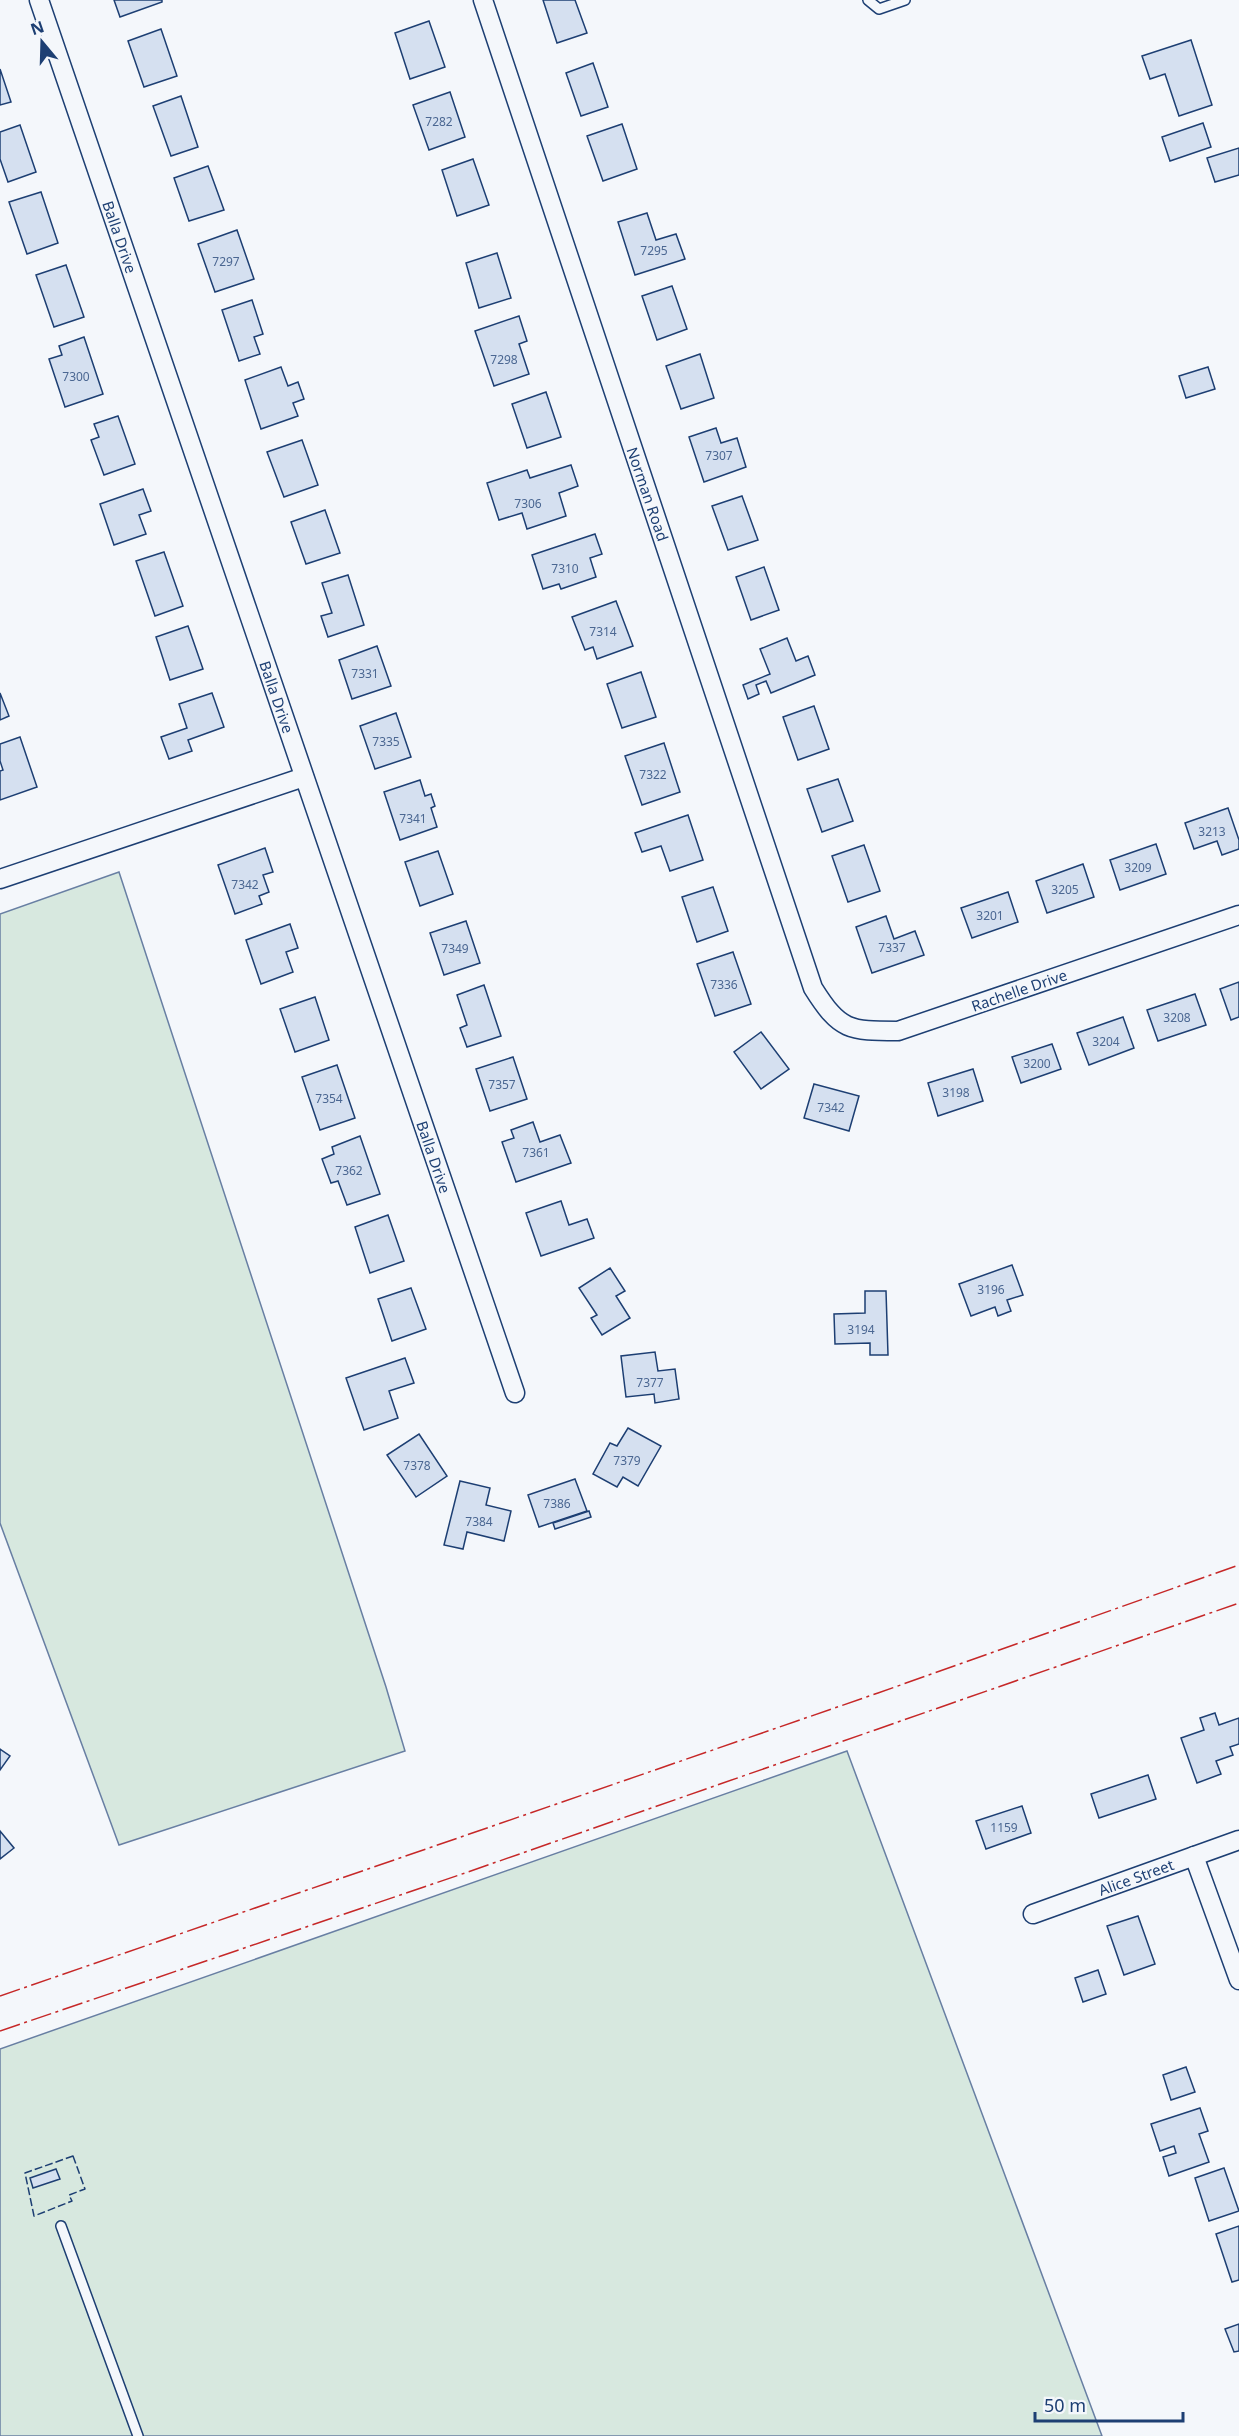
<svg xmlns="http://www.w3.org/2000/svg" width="1239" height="2436" font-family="'Noto Sans',sans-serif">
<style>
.green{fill:#d7e8df;stroke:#687fa3;stroke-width:1.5}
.building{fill:#d5e0f0;stroke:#1d3f73;stroke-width:1.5}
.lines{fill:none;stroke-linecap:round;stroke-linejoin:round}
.lane-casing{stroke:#1d3f73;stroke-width:12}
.street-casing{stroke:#1d3f73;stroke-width:21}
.lane{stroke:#f4f7fb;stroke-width:9}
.street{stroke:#f4f7fb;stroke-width:18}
.fence{stroke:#1d3f73;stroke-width:1.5;stroke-dasharray:8 3;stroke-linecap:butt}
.power{stroke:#c62828;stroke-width:1.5;stroke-dasharray:21 4.5 3 4.5;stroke-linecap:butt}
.labels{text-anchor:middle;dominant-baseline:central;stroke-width:4.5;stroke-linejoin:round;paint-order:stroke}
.number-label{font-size:12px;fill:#4b6792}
.street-label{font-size:15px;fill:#1d3f73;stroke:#f4f7fb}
</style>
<rect width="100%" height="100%" fill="#f4f7fb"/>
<g class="green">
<path d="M119 872 386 1687 405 1751 119 1845 0 1523V914Z"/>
<path d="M847 1751 1102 2436H0V2049Z"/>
</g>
<g class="building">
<path d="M114 0H162V2L120 17Z"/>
<path d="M543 0H575L587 33 557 43Z"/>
<path d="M429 21 445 67 410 79 395 33Z"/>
<path d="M161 29 177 76 144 87 128 41Z"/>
<path d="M1191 40 1212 105 1179 116 1165 74 1150 79 1142 56Z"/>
<path d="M593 63 608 107 581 116 566 73Z"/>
<path d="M0 69 11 102 0 105Z"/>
<path d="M450 92 465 137 429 150 413 105Z"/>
<path d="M181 96 198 147 171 156 153 106Z"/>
<path d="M1203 123 1211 147 1170 161 1162 137Z"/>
<path d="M622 124 637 169 603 181 587 136Z"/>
<path d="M20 125 36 172 8 182 0 159V132Z"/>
<path d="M1239 148V175L1215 182 1207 158Z"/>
<path d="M473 159 489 205 457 216 442 170Z"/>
<path d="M208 166 224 210 189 221 174 178Z"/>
<path d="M41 192 58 243 27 254 9 202Z"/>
<path d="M647 213 656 240 676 234 685 259 635 275 618 222Z"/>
<path d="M237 230 254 279 215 292 198 244Z"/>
<path d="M497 253 511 298 479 308 466 263Z"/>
<path d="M66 265 84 317 54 327 36 275Z"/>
<path d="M672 286 687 329 657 340 642 296Z"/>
<path d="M252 300 263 334 254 337 260 354 239 361 222 310Z"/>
<path d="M519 316 527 341 519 344 529 374 494 386 475 331Z"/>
<path d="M84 337 103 394 65 407 49 359 62 355 59 346Z"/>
<path d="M700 354 714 398 681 409 666 366Z"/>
<path d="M281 367 288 386 298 382 304 399 293 403 298 416 261 429 245 380Z"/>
<path d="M1208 367 1215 389 1186 398 1179 376Z"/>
<path d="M546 392 561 437 527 448 512 404Z"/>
<path d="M118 416 135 464 104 475 91 440 99 437 94 424Z"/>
<path d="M716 428 721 443 737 438 746 467 704 482 689 437Z"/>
<path d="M302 440 318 485 284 497 267 452Z"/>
<path d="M571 465 578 486 559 493 566 516 527 529 522 513 499 520 487 483 527 470 530 478Z"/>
<path d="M143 489 151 511 139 515 146 534 114 545 100 504Z"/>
<path d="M742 496 758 540 728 550 712 506Z"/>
<path d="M325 510 340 553 306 564 291 522Z"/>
<path d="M595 534 602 554 590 558 596 577 561 589 559 584 543 589 532 555Z"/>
<path d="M164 552 183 606 155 616 136 561Z"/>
<path d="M764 567 779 610 751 620 736 577Z"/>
<path d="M348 575 364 625 328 637 321 616 332 613 322 583Z"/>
<path d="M616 601 633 646 597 659 593 647 585 650 572 617Z"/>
<path d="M188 626 203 669 170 680 156 637Z"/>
<path d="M787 638 796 661 808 656 815 675 771 693 766 681 756 685 759 694 748 699 743 685 770 674 760 649Z"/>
<path d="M377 646 391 686 352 699 339 660Z"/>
<path d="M641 672 656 717 622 728 607 684Z"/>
<path d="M0 693 9 716 0 720Z"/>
<path d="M212 693 224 727 188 740 192 751 169 759 161 737 187 728 179 704Z"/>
<path d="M814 706 829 749 798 760 783 717Z"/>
<path d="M396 713 411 757 375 769 360 726Z"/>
<path d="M20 737 37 787 0 800V771L3 770 0 761V744Z"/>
<path d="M664 743 680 792 642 805 625 756Z"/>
<path d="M838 779 853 821 822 832 807 789Z"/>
<path d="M420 780 425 796 431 794 435 806 431 808 437 827 400 840 384 792Z"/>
<path d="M1228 808 1239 840V849L1222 855 1217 841 1194 849 1185 823Z"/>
<path d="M688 815 703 860 670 871 661 846 642 852 635 833Z"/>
<path d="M1156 844 1166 874 1120 890 1110 860Z"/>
<path d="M864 845 880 891 848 902 832 856Z"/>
<path d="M265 848 273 872 263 875 269 892 259 896 262 904 235 914 218 865Z"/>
<path d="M438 851 453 894 420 906 405 862Z"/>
<path d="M1083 864 1094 897 1047 913 1036 881Z"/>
<path d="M713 887 728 931 697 942 682 897Z"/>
<path d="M1008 892 1018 922 972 938 961 908Z"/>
<path d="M886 916 894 939 915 931 924 955 872 973 856 927Z"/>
<path d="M466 921 480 963 444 975 430 933Z"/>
<path d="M290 924 298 948 286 952 293 972 261 984 246 940Z"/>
<path d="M733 952 751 1004 715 1016 697 964Z"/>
<path d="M1239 982V1017L1231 1020 1220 989Z"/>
<path d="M484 985 501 1036 467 1047 460 1028 467 1025 457 995Z"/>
<path d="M1195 994 1206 1025 1158 1041 1147 1010Z"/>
<path d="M315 997 329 1040 295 1052 280 1009Z"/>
<path d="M1123 1017 1134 1048 1089 1065 1077 1033Z"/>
<path d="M761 1032 789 1069 761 1089 734 1052Z"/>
<path d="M1052 1044 1061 1069 1021 1083 1012 1057Z"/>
<path d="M513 1057 527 1099 490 1111 476 1069Z"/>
<path d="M337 1065 355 1118 320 1130 302 1077Z"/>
<path d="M973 1069 983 1101 938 1116 928 1083Z"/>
<path d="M814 1084 859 1096 849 1131 804 1118Z"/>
<path d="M533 1122 540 1142 560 1135 571 1163 516 1182 502 1142 514 1138 511 1130Z"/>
<path d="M360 1136 380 1194 347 1205 338 1181 331 1183 322 1159 334 1154 332 1147Z"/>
<path d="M561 1201 569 1225 587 1219 594 1238 541 1256 526 1213Z"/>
<path d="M388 1215 404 1261 370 1273 355 1227Z"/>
<path d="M1012 1265 1023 1295 1007 1300 1011 1311 998 1316 995 1307 971 1316 959 1284Z"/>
<path d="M610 1268 625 1291 616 1296 630 1318 602 1335 591 1318 597 1315 579 1288Z"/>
<path d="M411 1288 426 1329 392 1341 378 1299Z"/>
<path d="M865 1291H886L888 1355H870V1343L835 1344 834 1314 865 1313Z"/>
<path d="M655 1352 658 1371 675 1369 679 1399 655 1403 654 1394 626 1397 621 1356Z"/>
<path d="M405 1358 414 1383 389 1391 398 1418 364 1430 346 1378Z"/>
<path d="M628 1428 661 1446 638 1486 623 1477 617 1487 593 1474 610 1443 617 1446Z"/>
<path d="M419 1434 447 1476 416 1497 387 1455Z"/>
<path d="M575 1479 587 1511 539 1527 528 1495Z"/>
<path d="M460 1481 490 1488 486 1505 511 1511 504 1541 467 1532 463 1549 444 1545Z"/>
<path d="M589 1511 591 1517 555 1529 553 1523Z"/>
<path d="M1215 1713 1219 1725 1239 1718V1744L1230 1747 1233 1755 1216 1761 1221 1774 1197 1783 1181 1738 1204 1730 1200 1718Z"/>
<path d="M0 1749 10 1756 0 1770Z"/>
<path d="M1148 1775 1156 1799 1099 1818 1091 1794Z"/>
<path d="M1022 1806 1031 1833 986 1849 976 1821Z"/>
<path d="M0 1831 14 1848 0 1859Z"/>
<path d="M1138 1916 1155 1964 1124 1975 1107 1926Z"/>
<path d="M1098 1970 1106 1994 1083 2002 1075 1978Z"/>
<path d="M1186 2067 1195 2092 1171 2100 1163 2075Z"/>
<path d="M1200 2108 1208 2131 1199 2134 1209 2162 1169 2176 1163 2157 1176 2153 1174 2146 1160 2151 1151 2124Z"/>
<path d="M1224 2168 1239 2211 1209 2221 1195 2178Z"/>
<path d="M56 2169 60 2179 33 2188 30 2178Z"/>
<path d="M1239 2226V2280L1232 2282 1216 2234Z"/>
<path d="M1239 2324V2351L1234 2352 1225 2329Z"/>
</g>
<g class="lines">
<defs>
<g id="lane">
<path d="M868 0 879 9 905 0"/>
<path d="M61 2226 138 2436"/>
</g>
<g id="street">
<path d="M39 0 515 1393"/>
<path d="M483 0 813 988C840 1031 849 1031 898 1031L1239 915"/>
<path d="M0 879 304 777"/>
<path d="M1194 1856 1239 1980"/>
<path d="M1033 1914 1239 1840"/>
</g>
</defs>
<use href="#lane" class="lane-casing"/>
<use href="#street" class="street-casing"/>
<use href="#lane" class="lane"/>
<use href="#street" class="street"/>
<path class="fence" d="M73 2156 85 2189 69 2195 72 2201 34 2216 25 2173Z"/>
<g class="power">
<path d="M0 1996 878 1693 1239 1565"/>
<path d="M0 2031 465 1873 1239 1603"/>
</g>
</g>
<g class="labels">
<g class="number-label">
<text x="439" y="121">7282</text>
<text x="654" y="250">7295</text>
<text x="226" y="261">7297</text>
<text x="504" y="359">7298</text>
<text x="76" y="376">7300</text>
<text x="719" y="455">7307</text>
<text x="528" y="503">7306</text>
<text x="565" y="568">7310</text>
<text x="603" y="631">7314</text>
<text x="365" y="673">7331</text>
<text x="386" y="741">7335</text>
<text x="653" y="774">7322</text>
<text x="413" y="818">7341</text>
<text x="1212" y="831">3213</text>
<text x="1138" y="867">3209</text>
<text x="245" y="884">7342</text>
<text x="1065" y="889">3205</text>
<text x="990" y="915">3201</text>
<text x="892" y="947">7337</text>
<text x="455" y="948">7349</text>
<text x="724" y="984">7336</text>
<text x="1177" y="1017">3208</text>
<text x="1106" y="1041">3204</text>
<text x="1037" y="1063">3200</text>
<text x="502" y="1084">7357</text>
<text x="956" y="1092">3198</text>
<text x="329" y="1098">7354</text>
<text x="831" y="1107">7342</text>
<text x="536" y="1152">7361</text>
<text x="349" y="1170">7362</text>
<text x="991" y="1289">3196</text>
<text x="861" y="1329">3194</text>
<text x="650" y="1382">7377</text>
<text x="627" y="1460">7379</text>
<text x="417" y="1465">7378</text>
<text x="557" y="1503">7386</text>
<text x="479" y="1521">7384</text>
<text x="1004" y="1827">1159</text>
</g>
<g class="street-label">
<text transform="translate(120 237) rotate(71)">Balla Drive</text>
<text transform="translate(648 494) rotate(71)">Norman Road</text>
<text transform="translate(277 697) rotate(71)">Balla Drive</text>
<text transform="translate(1019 990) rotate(-19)">Rachelle Drive</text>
<text transform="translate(434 1157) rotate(71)">Balla Drive</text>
<text transform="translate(1136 1877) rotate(-20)">Alice Street</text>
</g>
</g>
<g transform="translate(42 42) rotate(341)" stroke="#f4f7fb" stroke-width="4.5" paint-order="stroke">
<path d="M0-4.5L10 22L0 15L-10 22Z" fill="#1d3f73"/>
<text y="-9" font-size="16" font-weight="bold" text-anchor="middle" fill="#1d3f73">N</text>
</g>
<path d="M1035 2412v9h148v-9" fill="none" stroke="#1d3f73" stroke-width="3"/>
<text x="1044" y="2412" font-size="18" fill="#1d3f73" stroke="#f4f7fb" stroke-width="4.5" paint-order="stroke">50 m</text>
</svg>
